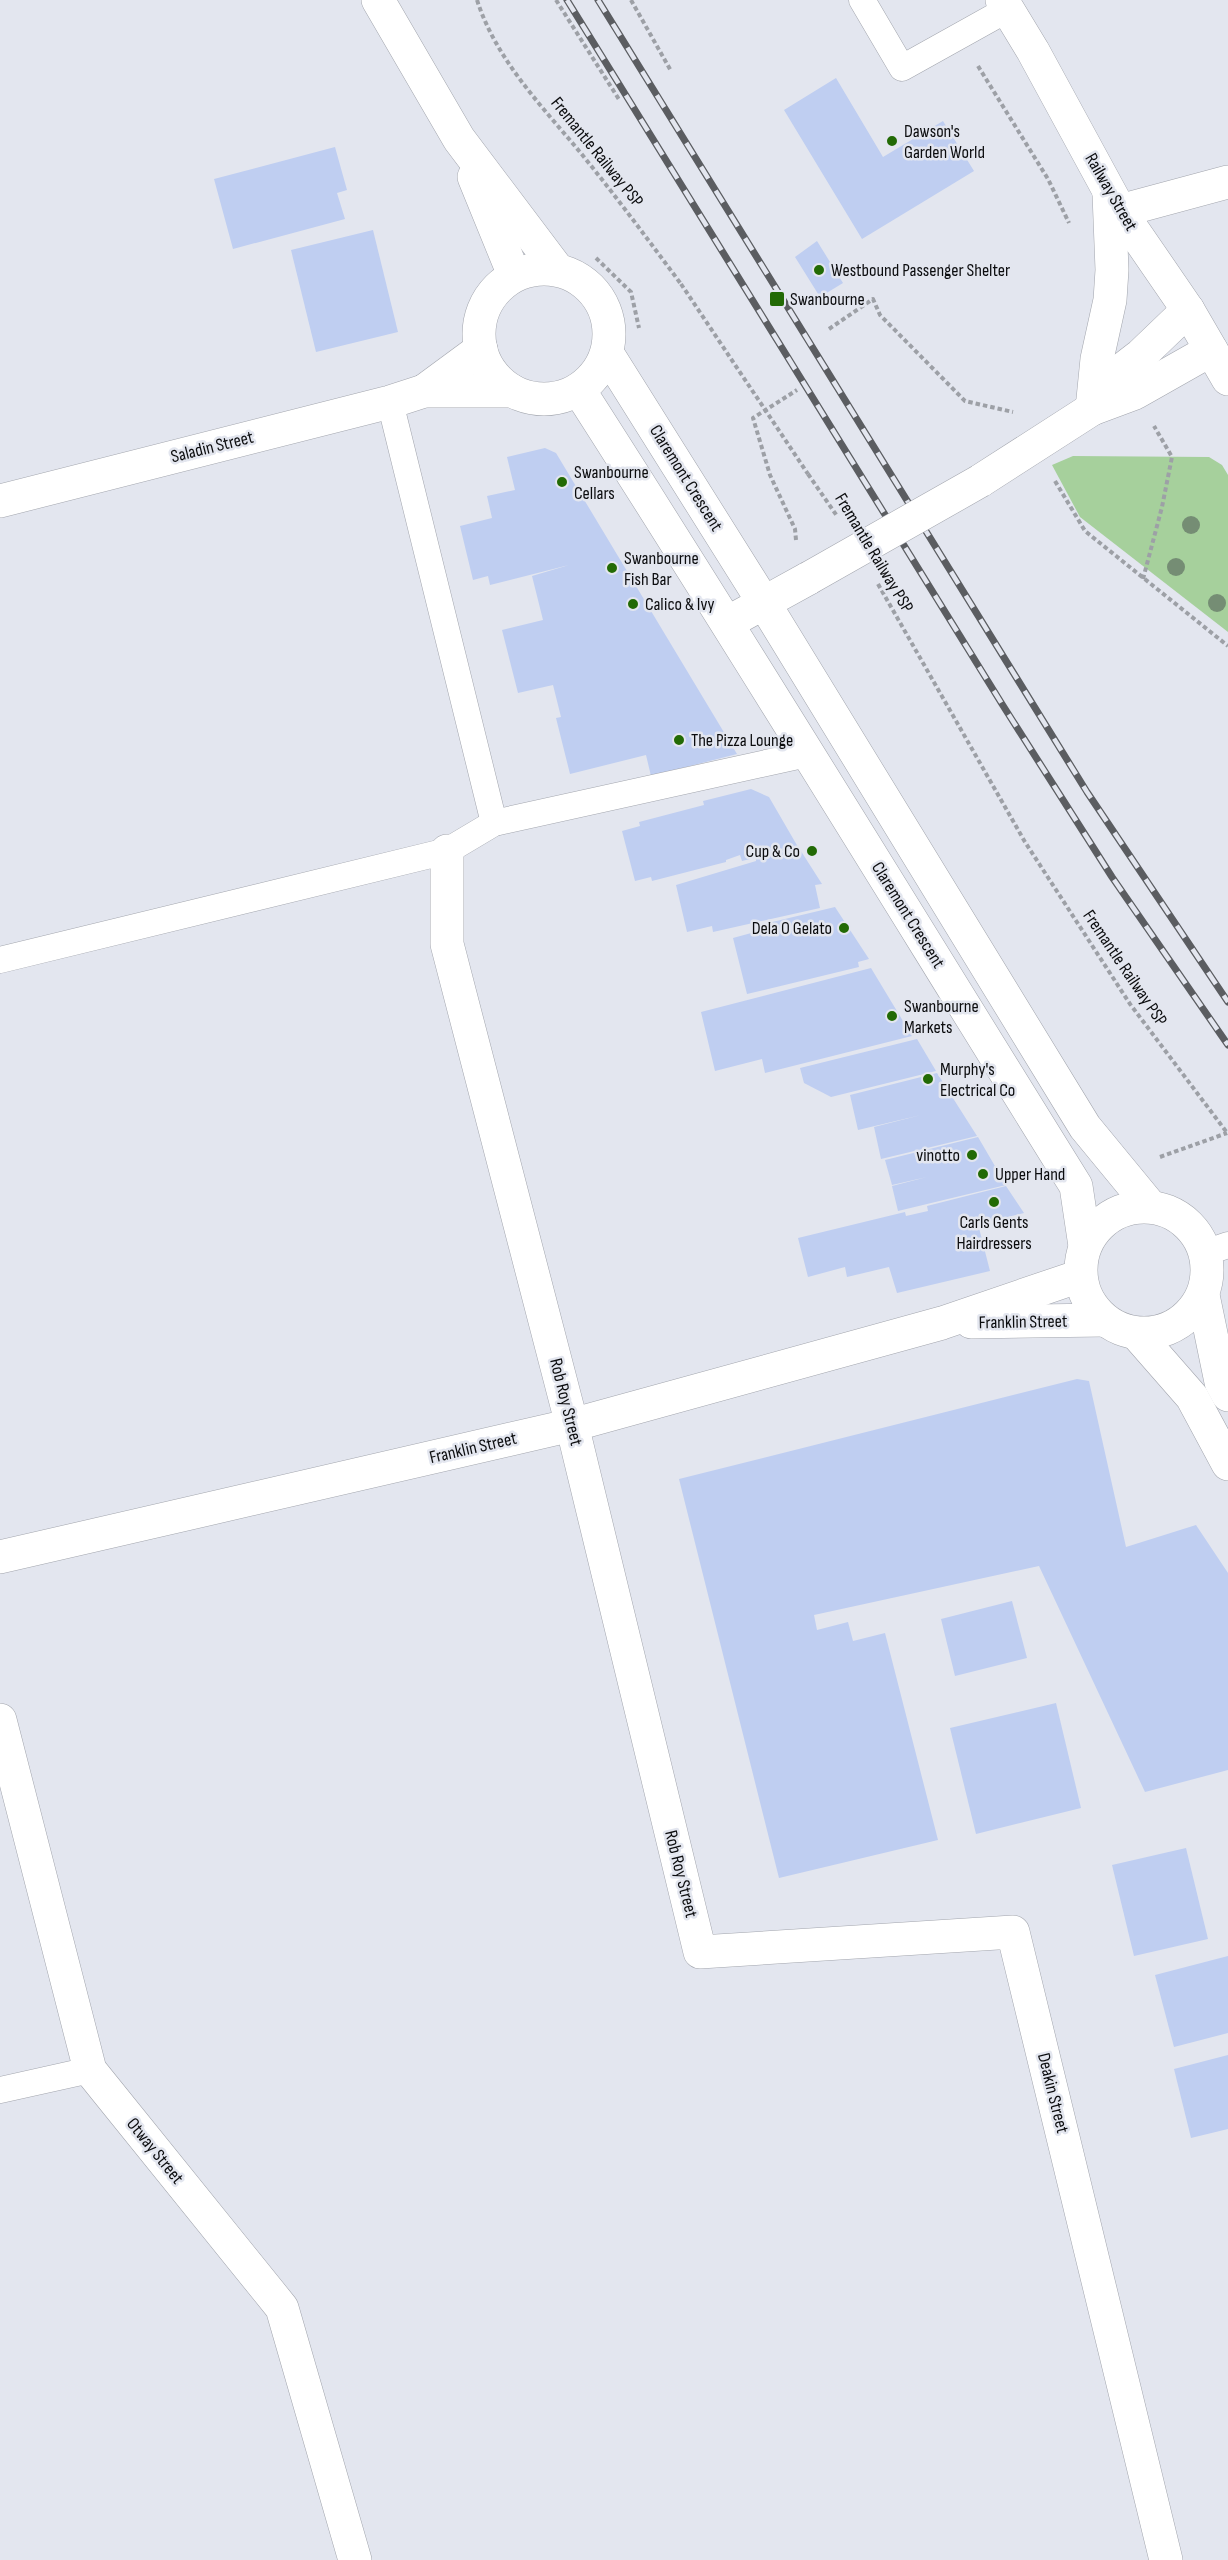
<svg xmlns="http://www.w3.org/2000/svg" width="1228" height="2560" font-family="'Sofia Sans Condensed',sans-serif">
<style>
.green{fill:#a6d09c}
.building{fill:#bfcef1}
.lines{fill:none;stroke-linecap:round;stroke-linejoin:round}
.service-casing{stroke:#a2a5ad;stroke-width:27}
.minor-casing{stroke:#a2a5ad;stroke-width:34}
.tertiary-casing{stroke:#a2a5ad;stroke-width:34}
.secondary-casing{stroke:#a2a5ad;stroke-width:34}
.path{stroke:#9da0a6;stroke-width:4;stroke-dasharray:4.5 3;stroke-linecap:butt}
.service{stroke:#fff;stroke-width:26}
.minor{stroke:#fff;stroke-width:33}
.tertiary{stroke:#fff;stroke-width:33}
.secondary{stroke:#fff;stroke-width:33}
.rail-casing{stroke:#5b5d61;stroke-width:7}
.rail{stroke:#e3e6ef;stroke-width:4.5;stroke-dasharray:14;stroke-linecap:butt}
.minor-bridge-casing{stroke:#a2a5ad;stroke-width:34;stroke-linecap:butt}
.path-bridge{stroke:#9da0a6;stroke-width:4;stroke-dasharray:4.5 3;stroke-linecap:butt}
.minor-bridge{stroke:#fff;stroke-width:33}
.tree{fill:#758d74}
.poi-dot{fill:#226a05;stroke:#e3e6ef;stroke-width:2}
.labels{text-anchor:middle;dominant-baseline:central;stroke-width:5;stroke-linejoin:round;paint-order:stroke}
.poi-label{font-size:18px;fill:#0b0c0e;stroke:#e3e6ef;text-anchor:start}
.street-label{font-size:18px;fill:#0b0c0e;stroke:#e3e6ef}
</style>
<rect width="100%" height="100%" fill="#e3e6ef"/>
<path class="green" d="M1073 456 1209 457 1222 465 1228 475V632L1080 517 1052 465Z"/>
<g class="building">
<path d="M836 78 883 157 943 121 974 171 862 239 784 110Z"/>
<path d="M335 147 347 190 337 193 345 219 233 249 214 179Z"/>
<path d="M373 230 398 332 316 352 291 250Z"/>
<path d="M817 241 843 283 820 297 795 257Z"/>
<path d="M545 448 556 453 737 754 651 776 646 755 570 774 556 718 561 717 553 685 518 693 502 630 543 620 532 576 569 565 490 585 488 576 473 580 460 526 492 518 487 496 515 490 507 457Z"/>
<path d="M751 789 769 797 798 847 742 861 740 855 726 860V862L652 881 651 877 635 881 622 831 640 826 639 822 704 805 703 801Z"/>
<path d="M799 848 822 884 815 885 820 908 713 932 712 926 687 932 676 885 756 861V859Z"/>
<path d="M835 907 869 959 858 962 859 967 747 994 733 938 766 929 764 924Z"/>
<path d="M871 968 912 1036 765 1073 762 1059 715 1071 701 1012Z"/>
<path d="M917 1039 936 1071 831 1097 804 1083 800 1068Z"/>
<path d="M937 1073 977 1136 881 1159 874 1127 921 1115 858 1130 850 1095Z"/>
<path d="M978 1137 1006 1185 898 1211 892 1186 927 1177 892 1185 885 1160Z"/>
<path d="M1006 1186 1024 1213 978 1224 990 1271 897 1293 889 1267 847 1277 845 1267 808 1277 798 1238 905 1212 906 1216 928 1211 927 1206Z"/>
<path d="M1077 1379 1089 1381 1126 1547 1196 1525 1228 1573V1770L1145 1792 1039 1566 814 1615 817 1630 848 1622 853 1641 885 1633 938 1840 779 1878 679 1479Z"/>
<path d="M1012 1601 1027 1658 955 1676 941 1619Z"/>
<path d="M1056 1703 1081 1808 976 1834 950 1728Z"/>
<path d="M1186 1848 1208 1939 1134 1956 1112 1865Z"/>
<path d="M1228 1956V2033L1174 2047 1155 1975Z"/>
<path d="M1228 2055V2129L1191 2138 1174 2069Z"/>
</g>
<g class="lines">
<defs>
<g id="service">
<path d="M862 0 902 68 1008 9"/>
<path d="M390 402 494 823"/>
<path d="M0 960 447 851 494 823 807 754"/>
<path d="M1205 1253 1228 1245"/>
<path d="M0 2090 90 2070"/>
</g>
<g id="minor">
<path d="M1120 211 1228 182"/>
<path d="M424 391 481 349"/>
<path d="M1092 409 1119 372 1141 355 1188 310"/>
<path d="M980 481 1092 409 1135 393 1211 350"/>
<path d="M0 501 390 402 424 391H512"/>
<path d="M729 622 809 578"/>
<path d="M447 851V944L572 1425 700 1952 1013 1932 1166 2560"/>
<path d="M971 1322 1104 1320"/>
<path d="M0 1557 572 1425 942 1323 1080 1276"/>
<path d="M0 1720 90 2070 282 2308 355 2560"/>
</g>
<g id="tertiary">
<path d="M1002 0 1033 51 1120 211 1188 310 1228 379"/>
<path d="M1092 409 1097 359 1110 300 1112 270 1109 194"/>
</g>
<g id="secondary">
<path d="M378 0 459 139 557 269"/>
<path d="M474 177 514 275"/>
<circle cx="544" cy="334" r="65"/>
<path d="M607 353 764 603 1085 1127 1150 1206"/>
<path d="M579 390C748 653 911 921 1076 1186L1085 1246"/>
<circle cx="1144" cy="1270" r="63"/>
<path d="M1203 1295 1221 1382 1228 1395"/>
<path d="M1136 1333 1192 1397 1228 1464"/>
</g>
</defs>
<use href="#service" class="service-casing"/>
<use href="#minor" class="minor-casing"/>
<use href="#tertiary" class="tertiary-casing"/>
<use href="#secondary" class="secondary-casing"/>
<g class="path">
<path d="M477 0C497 62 544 108 584 157 618 199 649 241 681 284"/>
<path d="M556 0 620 101"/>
<path d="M631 0 671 71"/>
<path d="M978 66 1048 179 1069 223"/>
<path d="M596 258 631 292 639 328"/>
<path d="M829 329 873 299 880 315 965 401 1013 412"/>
<path d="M808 474 837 516"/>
<path d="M1055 481 1085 531 1228 646"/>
<path d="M796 540 795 529 770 475 753 418 797 390"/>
<path d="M1143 579 1162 507 1172 457 1154 426"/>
<path d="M878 584 1025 842 1130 1004 1228 1134"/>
<path d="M1160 1157 1227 1133"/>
</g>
<use href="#service" class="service"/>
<use href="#minor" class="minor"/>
<use href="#tertiary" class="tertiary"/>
<use href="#secondary" class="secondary"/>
<defs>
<g id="rail">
<path d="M567 0 1002 704 1112 877 1228 1045"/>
<path d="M598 0 1087 792 1228 1002"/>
</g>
</defs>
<use href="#rail" class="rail-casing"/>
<use href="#rail" class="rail"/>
<defs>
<path id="minor-bridge" d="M809 578 980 481"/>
</defs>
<use href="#minor-bridge" class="minor-bridge-casing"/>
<path class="path-bridge" d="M681 284 808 474"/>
<use href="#minor-bridge" class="minor-bridge"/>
</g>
<g class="tree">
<circle cx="1191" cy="525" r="9"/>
<circle cx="1176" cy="567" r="9"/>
<circle cx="1217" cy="603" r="9"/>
</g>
<g class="poi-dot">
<circle cx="892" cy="141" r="6"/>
<circle cx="819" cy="270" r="6"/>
<rect x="769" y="291" width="16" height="16" rx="3"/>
<circle cx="562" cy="482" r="6"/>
<circle cx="612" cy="568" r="6"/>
<circle cx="633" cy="604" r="6"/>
<circle cx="679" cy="740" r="6"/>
<circle cx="812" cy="851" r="6"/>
<circle cx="844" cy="928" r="6"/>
<circle cx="892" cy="1016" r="6"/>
<circle cx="928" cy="1079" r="6"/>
<circle cx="972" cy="1155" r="6"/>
<circle cx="983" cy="1174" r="6"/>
<circle cx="994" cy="1202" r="6"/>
</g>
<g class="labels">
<g class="poi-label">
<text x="904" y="131">Dawson's<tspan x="904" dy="21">Garden World</tspan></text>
<text x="831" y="270">Westbound Passenger Shelter</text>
<text x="790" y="299">Swanbourne</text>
<text x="574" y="472">Swanbourne<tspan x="574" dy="21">Cellars</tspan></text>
<text x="624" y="558">Swanbourne<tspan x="624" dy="21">Fish Bar</tspan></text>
<text x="645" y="604">Calico &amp; Ivy</text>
<text x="691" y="740">The Pizza Lounge</text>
<text x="800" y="851" text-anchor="end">Cup &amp; Co</text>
<text x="832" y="928" text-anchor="end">Dela O Gelato</text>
<text x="904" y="1006">Swanbourne<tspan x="904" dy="21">Markets</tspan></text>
<text x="940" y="1069">Murphy's<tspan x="940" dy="21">Electrical Co</tspan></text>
<text x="960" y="1155" text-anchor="end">vinotto</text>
<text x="995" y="1174">Upper Hand</text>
<text x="994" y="1222" text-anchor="middle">Carls Gents<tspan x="994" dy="21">Hairdressers</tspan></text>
</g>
<g class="street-label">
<text transform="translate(597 152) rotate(51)">Fremantle Railway PSP</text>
<text transform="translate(1111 192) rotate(60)">Railway Street</text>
<text transform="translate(212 447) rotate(-14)">Saladin Street</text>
<text transform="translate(686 478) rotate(58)">Claremont Crescent</text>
<text transform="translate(874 553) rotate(59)">Fremantle Railway PSP</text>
<text transform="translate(908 915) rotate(58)">Claremont Crescent</text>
<text transform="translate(1125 968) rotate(56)">Fremantle Railway PSP</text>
<text transform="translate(1023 1322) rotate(-1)">Franklin Street</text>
<text transform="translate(566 1402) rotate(76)">Rob Roy Street</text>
<text transform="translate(473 1448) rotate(-13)">Franklin Street</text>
<text transform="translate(681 1874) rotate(76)">Rob Roy Street</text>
<text transform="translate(1053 2093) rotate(76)">Deakin Street</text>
<text transform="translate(155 2151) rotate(51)">Otway Street</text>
</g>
</g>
</svg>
